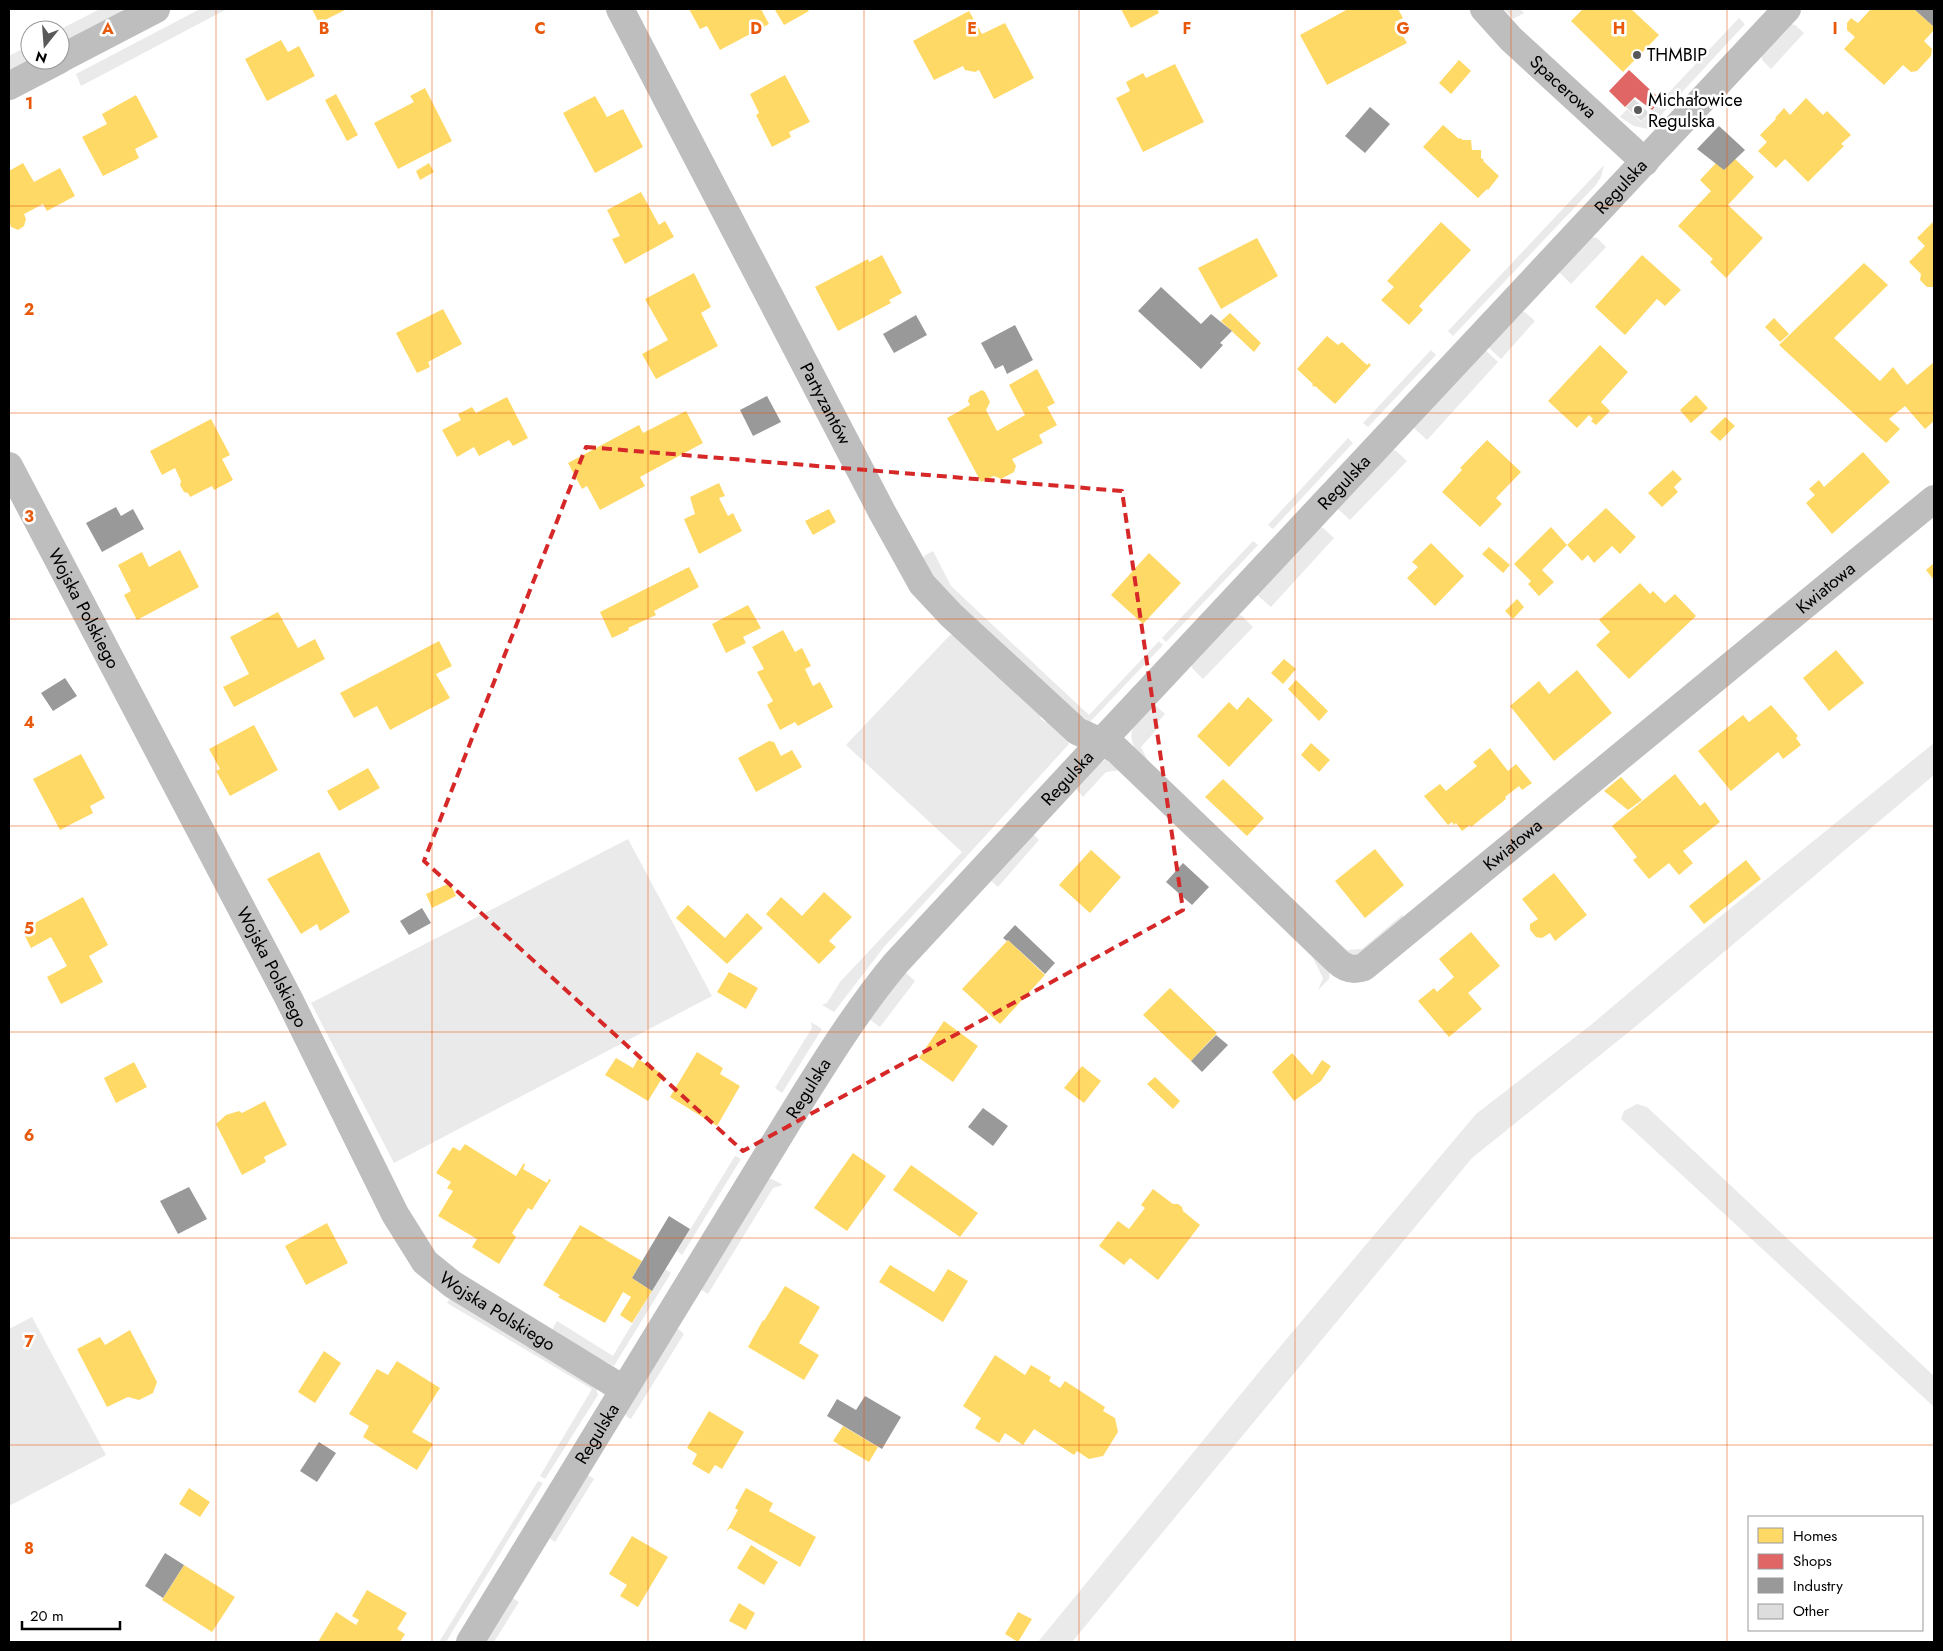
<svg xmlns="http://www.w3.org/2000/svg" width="1943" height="1651" font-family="Jost,sans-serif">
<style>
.green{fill:#eaeaea}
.homes{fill:#ffd966}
.shops{fill:#e06666}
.industry{fill:#999}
.building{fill:#ddd}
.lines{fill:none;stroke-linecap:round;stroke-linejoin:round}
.street{stroke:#bebebe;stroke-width:28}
.marked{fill:none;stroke:#d62828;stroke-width:4;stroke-dasharray:10 6;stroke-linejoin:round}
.grid{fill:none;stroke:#e8590c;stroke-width:1;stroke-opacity:0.55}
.poi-dot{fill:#595959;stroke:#fff;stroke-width:2}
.labels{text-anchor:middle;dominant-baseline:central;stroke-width:5;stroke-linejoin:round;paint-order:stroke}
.poi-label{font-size:18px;fill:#000;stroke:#fff;text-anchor:start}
.street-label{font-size:18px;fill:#000;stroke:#fff}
.grid-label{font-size:16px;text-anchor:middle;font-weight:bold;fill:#e8590c;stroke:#fff;stroke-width:5;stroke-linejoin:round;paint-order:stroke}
</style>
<rect width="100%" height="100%" fill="#fff"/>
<g class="green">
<path d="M100 9H120L122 12 60 45 59 30Z"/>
<path d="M200 9H224L225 10 81 86 76 74Z"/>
<path d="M1504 9H1520L1524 13 1513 19Z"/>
<path d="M1739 18 1745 24 1648 129 1634 126 1620 117 1627 109 1641 122Z"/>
<path d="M1790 24 1795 25 1804 33 1771 69 1763 61 1761 56Z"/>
<path d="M30 45V60L9 72V56Z"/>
<path d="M1604 165 1601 177 1595 186 1453 336 1448 331Z"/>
<path d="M1591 237 1597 238 1606 247 1571 284 1559 272Z"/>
<path d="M1522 311 1526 313 1535 321 1501 359 1488 347Z"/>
<path d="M1431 350 1436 355 1368 427 1363 423Z"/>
<path d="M1485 350 1498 362 1427 440 1413 427Z"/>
<path d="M1348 438 1353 443 1273 529 1268 525Z"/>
<path d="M1395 450 1407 461 1350 520 1337 508 1391 451Z"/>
<path d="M1318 527 1323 528 1334 538 1271 607 1256 594Z"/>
<path d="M1253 541 1258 545 1166 642 1162 638Z"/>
<path d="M933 551 951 586 1089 715 1159 641 1163 645 1090 722 1064 705 942 590 922 561 924 556Z"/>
<path d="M1237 614 1242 616 1253 627 1203 679 1192 668 1191 664Z"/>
<path d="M950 635H954L1042 715 1040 718 1045 722 1047 720 1068 741 1069 744 884 947 834 1012 822 1005 827 1003 840 982 962 852 846 745Z"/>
<path d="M1153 703 1165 714 1157 723 1160 726 1141 747 1150 765 1347 950 1362 949 1402 915 1404 918 1359 955 1353 956 1344 952 1244 858 1137 753C1123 728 1138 720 1153 703Z"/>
<path d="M1934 743V775L1635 1027 1472 1158 1072 1642H1038L1268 1361 1476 1114 1592 1024 1684 946Z"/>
<path d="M1108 759 1118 764 1330 970 1329 979 1318 990 1323 978 1313 958 1122 770 1106 772 1083 797 1077 790 1075 786 1097 763Z"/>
<path d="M1032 833 1039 840 998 887 990 880Z"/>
<path d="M628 839 712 996 394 1163 311 1003Z"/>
<path d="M905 972 915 981 880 1027 869 1019Z"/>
<path d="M811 1022 822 1029 782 1093 775 1088 812 1028Z"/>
<path d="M1637 1104 1647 1107 1934 1376V1407L1621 1119 1624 1111Z"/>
<path d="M735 1156 741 1159 682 1255 677 1251Z"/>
<path d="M768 1179H772L783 1185 773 1188 708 1294 700 1289Z"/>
<path d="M665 1269 671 1273 614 1366 551 1332 557 1321 613 1356Z"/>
<path d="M451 1296 596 1387 598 1395 545 1479 540 1476 592 1389 447 1303Z"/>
<path d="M32 1317 106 1455 9 1506V1329Z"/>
<path d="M676 1327 684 1334 631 1419 626 1416 625 1411Z"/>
<path d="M586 1474 594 1479 555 1542 548 1537Z"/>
<path d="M538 1481 543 1483 446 1642H439Z"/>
<path d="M511 1597 519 1602 494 1642H484Z"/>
</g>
<g class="homes">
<path d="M312 9H347L319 23Z"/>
<path d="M689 9H761L769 24 720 50 707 26 700 29Z"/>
<path d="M778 9H807L809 11 784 25 775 10Z"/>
<path d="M1121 9H1157L1159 13 1131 28Z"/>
<path d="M1348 9H1398L1403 18 1395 22 1407 43 1327 85 1300 35Z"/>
<path d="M1583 9H1631L1659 35 1623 72 1571 21Z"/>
<path d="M1871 9H1914L1934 27V30L1924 41 1932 49 1931 56 1917 71 1911 72 1903 65 1884 85 1844 49 1855 37 1847 30V23L1851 18 1858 23Z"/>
<path d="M969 11 982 34 1005 23 1034 78 994 99 979 70 975 72 965 70 963 66 934 80 913 41Z"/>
<path d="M281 40 288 52 299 46 315 76 267 101 245 59Z"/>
<path d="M1459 60 1471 71 1451 94 1439 83Z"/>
<path d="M1175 64 1204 122 1143 152 1116 98 1130 91 1126 82 1143 73 1146 78Z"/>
<path d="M785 75 810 122 789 132 791 137 772 147 756 115 759 113 750 94Z"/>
<path d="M425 88 452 141 398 169 374 123 414 102 410 96Z"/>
<path d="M336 94 358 135 347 141 325 100Z"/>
<path d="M136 95 158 137 135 149 139 158 103 176 82 137 107 124 102 114Z"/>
<path d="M595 96 607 117 623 109 643 147 595 173 563 113Z"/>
<path d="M1806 98 1823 115 1827 111 1851 135 1841 144 1844 146 1808 182 1785 159 1776 168 1758 151 1767 142 1760 135 1776 119 1775 118 1784 108 1790 115Z"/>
<path d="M1443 125 1459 139 1460 138 1463 140H1471L1472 150H1481V158L1484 160 1483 161 1499 176 1488 190 1487 189 1478 198 1423 147Z"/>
<path d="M1734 158 1754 177 1728 205 1763 238 1726 278 1710 262 1713 259 1678 226 1711 191 1700 180 1716 163 1724 170Z"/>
<path d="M23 163 34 182 60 168 75 196 47 211 43 204 24 214 26 219 24 226 18 230 11 227 9 222V171Z"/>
<path d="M429 163 434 172 420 180 416 171Z"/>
<path d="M641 192 659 225 665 221 674 237 625 264 612 239 620 236 607 210Z"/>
<path d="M1934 221V287H1927L1920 280 1921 274 1909 262 1925 246 1917 238Z"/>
<path d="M1441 222 1471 250 1419 306 1423 310 1409 325 1381 300 1394 287 1387 281Z"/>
<path d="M1257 238 1278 276 1221 309 1198 268Z"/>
<path d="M882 255 902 293 889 300 891 303 838 331 815 287 868 259 869 262Z"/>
<path d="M1642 255 1681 290 1665 306 1657 299 1625 335 1595 307Z"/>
<path d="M1864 263 1888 285 1834 338 1880 381 1893 367 1907 385 1934 362V421L1925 429 1905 406 1889 419 1900 429 1886 443 1779 345Z"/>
<path d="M694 273 711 307 701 313 718 346 656 379 642 354 668 340 645 299Z"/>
<path d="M443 309 462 344 428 362 430 367 417 373 396 333Z"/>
<path d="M1230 313 1261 343 1254 352 1221 321Z"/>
<path d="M1774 318 1789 334 1780 342 1765 327Z"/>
<path d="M1327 336 1338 345 1342 342 1367 365 1369 363 1371 365 1335 404 1315 386 1314 387 1312 385 1313 384 1297 369Z"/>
<path d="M1600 345 1628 372 1601 402 1610 411 1596 425 1591 421 1593 419 1589 415 1577 428 1548 401Z"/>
<path d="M1037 369 1055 403 1047 407 1057 425 1039 435 1043 443 1012 459 1016 466 1014 472 1001 479 994 476 981 482 947 418 970 405 968 401 970 396 982 390 985 392 990 402 986 410 997 431 1025 415 1009 385Z"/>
<path d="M1696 395 1708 408 1691 423 1680 410Z"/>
<path d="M507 397 528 438 513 446 509 440 479 456 474 447 457 457 442 430 461 420 458 414 472 407 476 413Z"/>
<path d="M686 411 703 443 640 477 645 486 600 510 587 486 582 489 568 463 639 425 643 433Z"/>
<path d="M1725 417 1735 426 1720 441 1710 432Z"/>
<path d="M211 419 230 455 222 459 233 480 214 490 212 486 190 497 188 493 184 492 180 485 181 481 175 468 162 475 150 451Z"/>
<path d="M1487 440 1521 472 1496 498 1502 504 1480 527 1442 492 1462 470 1460 468Z"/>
<path d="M1863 452 1890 482 1832 534 1806 503 1815 495 1809 489 1819 480 1824 487Z"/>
<path d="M1673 470 1682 479 1674 487 1678 492 1662 507 1648 493Z"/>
<path d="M719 483 725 496 719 498 728 516 733 513 742 531 699 554 684 519 695 514 690 497Z"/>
<path d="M1606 508 1636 537 1620 554 1612 546 1594 563 1588 555 1582 561 1567 545Z"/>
<path d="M829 509 836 522 813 535 805 521Z"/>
<path d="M1551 527 1567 545 1542 570 1554 582 1539 596 1528 584 1531 581 1514 564Z"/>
<path d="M1431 543 1464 576 1435 606 1407 578 1418 567 1412 562Z"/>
<path d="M1489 547 1510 565 1503 573 1482 554Z"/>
<path d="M180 550 199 587 137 620 124 595 131 591 118 565 142 552 149 567Z"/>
<path d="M1149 553 1181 583 1143 624 1111 595Z"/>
<path d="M1934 563V580L1926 570Z"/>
<path d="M689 567 699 587 654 611 656 615 628 628 629 630 612 638 600 612Z"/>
<path d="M1640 583 1650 594 1653 591 1665 603 1675 594 1696 616 1629 679 1596 645 1610 632 1599 620Z"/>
<path d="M1517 599 1524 607 1513 619 1505 611Z"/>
<path d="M748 605 761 628 743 637 746 643 726 653 712 624Z"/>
<path d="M278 612 298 648 315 639 325 659 234 707 223 687 249 674 230 637Z"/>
<path d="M783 630 795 652 802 648 811 666 805 669 813 686 820 682 833 707 798 726 795 722 780 730 767 705 773 701 757 672 764 669 752 647Z"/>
<path d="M439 641 452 666 436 674 450 698 390 730 377 706 354 718 340 693Z"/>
<path d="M1836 650 1864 683 1829 711 1803 678Z"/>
<path d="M1284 659 1296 669 1283 684 1271 673Z"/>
<path d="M1577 670 1612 713 1554 761 1510 706 1539 681 1549 694Z"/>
<path d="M1296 680 1328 711 1319 721 1288 689Z"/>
<path d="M1248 697 1273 720 1229 767 1197 736 1229 702 1237 710Z"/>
<path d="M1771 705 1798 736 1796 738 1801 745 1783 759 1778 752 1731 791 1698 751 1743 715 1749 722Z"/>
<path d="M254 725 278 770 230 796 216 771 220 769 209 749Z"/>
<path d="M769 741 774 742 781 756 792 750 802 767 756 792 738 758Z"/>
<path d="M1311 743 1330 760 1319 772 1301 755Z"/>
<path d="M1490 748 1508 771 1516 764 1532 783 1522 790 1519 786 1505 797 1506 799 1471 827 1470 825 1462 831 1456 823 1454 825 1452 822 1448 825 1424 796 1440 784 1446 791 1477 766 1473 762Z"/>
<path d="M81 754 105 798 90 806 93 813 60 830 33 779Z"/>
<path d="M368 768 380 788 339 811 327 791Z"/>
<path d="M1675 774 1700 806 1705 802 1720 822 1683 851 1693 863 1679 875 1669 863 1649 879 1633 860 1637 857 1612 826Z"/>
<path d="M1621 777 1642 800 1628 810 1604 791Z"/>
<path d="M1223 779 1264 818 1247 836 1205 797Z"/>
<path d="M1375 849 1404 885 1365 918 1335 881Z"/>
<path d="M1091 850 1121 877 1090 913 1059 885Z"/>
<path d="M319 852 350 912 320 931 317 924 301 934 267 879Z"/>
<path d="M1746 860 1761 879 1704 924 1689 906Z"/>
<path d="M1554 873 1587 915 1555 941 1550 933 1542 938 1536 937 1530 930V924L1538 919 1522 899Z"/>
<path d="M450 883 456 896 432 908 426 894Z"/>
<path d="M824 892 852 917 829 941 836 947 819 964 766 914 781 897 802 916Z"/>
<path d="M83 897 108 945 89 956 103 982 61 1004 47 977 67 966 51 937 31 948 22 930Z"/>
<path d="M688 905 725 938 747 913 763 928 727 964 676 918Z"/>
<path d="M1471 932 1500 966 1468 993 1482 1009 1449 1037 1418 1001 1434 988 1437 992 1454 977 1439 959Z"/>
<path d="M1008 940 1045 975 1000 1024 962 989Z"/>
<path d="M729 972 758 988 746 1009 717 992Z"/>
<path d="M1170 988 1217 1033 1191 1061 1143 1015Z"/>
<path d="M944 1021 978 1046 953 1082 919 1058Z"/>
<path d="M697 1052 723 1068 720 1074 740 1086 717 1126 670 1097Z"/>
<path d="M1292 1053 1312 1075 1322 1060 1331 1066 1321 1081 1294 1101 1272 1072Z"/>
<path d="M616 1058 633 1068 638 1059 664 1075 648 1101 605 1075Z"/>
<path d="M134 1062 147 1087 116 1103 104 1078Z"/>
<path d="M1082 1066 1101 1081 1084 1103 1064 1088Z"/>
<path d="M1155 1077 1180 1101 1173 1109 1147 1084Z"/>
<path d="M265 1101 287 1145 264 1157 266 1162 242 1175 216 1124 226 1115 239 1111 242 1113Z"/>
<path d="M465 1144 516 1176 524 1163 525 1165 523 1169 547 1183 549 1179 551 1180 532 1210 528 1208 512 1233 516 1237 499 1264 472 1247 477 1239 438 1216 453 1191 447 1188 451 1182 436 1173 453 1147 460 1151Z"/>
<path d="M853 1153 886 1176 847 1231 814 1208Z"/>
<path d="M911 1165 978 1213 960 1237 893 1190Z"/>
<path d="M1153 1189 1173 1204H1178L1182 1207 1183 1211 1200 1225 1158 1280 1130 1258 1124 1265 1099 1246 1118 1221 1129 1229 1145 1208 1141 1205Z"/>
<path d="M327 1223 348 1263 306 1285 285 1246Z"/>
<path d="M580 1225 642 1261 632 1278 652 1291 632 1323 620 1315 631 1297 623 1292 605 1323 558 1297 560 1295 543 1285Z"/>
<path d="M890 1265 934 1292 948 1269 968 1281 943 1322 879 1282Z"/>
<path d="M785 1286 820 1307 799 1343 819 1355 804 1380 748 1347 763 1320 764 1321Z"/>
<path d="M130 1330 157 1382 153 1393 139 1400 128 1397 107 1407 77 1349 100 1337 105 1345Z"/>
<path d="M324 1351 341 1363 315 1403 298 1392Z"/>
<path d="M995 1355 1025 1375 1031 1365 1051 1377 1049 1381 1060 1388 1065 1381 1105 1407 1103 1411 1115 1418 1118 1432 1103 1456 1089 1459 1077 1451 1074 1455 1034 1429 1023 1445 1005 1433 999 1443 975 1428 981 1418 963 1406Z"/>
<path d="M397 1361 440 1388 412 1432 433 1444 417 1470 363 1437 369 1426 349 1414 377 1369 388 1375Z"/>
<path d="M709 1411 744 1432 722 1469 715 1465 709 1474 692 1464 697 1454 687 1448Z"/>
<path d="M843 1426 878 1447 869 1462 833 1441Z"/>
<path d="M189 1488 210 1502 200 1517 179 1504Z"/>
<path d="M746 1488 773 1503 769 1511 816 1537 800 1567 730 1528 726 1532 738 1510 735 1508Z"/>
<path d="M632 1536 668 1557 638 1607 620 1596 627 1585 609 1574Z"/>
<path d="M751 1545 778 1562 764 1585 737 1568Z"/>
<path d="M184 1565 235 1597 212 1632 162 1600Z"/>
<path d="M367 1590 407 1613 397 1629 405 1634 400 1642H318L336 1612 356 1625 359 1620 352 1616Z"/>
<path d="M739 1603 755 1613 746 1630 729 1621Z"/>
<path d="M1018 1612 1032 1619 1018 1642 1005 1634Z"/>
</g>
<path class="shops" d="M1629 70 1661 100 1652 110 1635 97 1625 107 1609 91Z"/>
<g class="industry">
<path d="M1914 9H1934V27Z"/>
<path d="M1370 107 1390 124 1365 153 1345 136Z"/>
<path d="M1719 126 1745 150 1724 170 1697 149Z"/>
<path d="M1161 287 1201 324 1211 314 1232 331 1220 343 1223 345 1201 369 1138 311Z"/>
<path d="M916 315 927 335 894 353 883 334Z"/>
<path d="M1015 325 1033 360 1007 374 1003 365 995 369 981 343Z"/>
<path d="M767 396 781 422 753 436 740 410Z"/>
<path d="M116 507 121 516 133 509 144 529 102 552 86 523Z"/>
<path d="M65 678 77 696 53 711 41 693Z"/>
<path d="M1183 863 1209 887 1192 905 1166 882Z"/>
<path d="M422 908 431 923 409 935 400 921Z"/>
<path d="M1015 925 1055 963 1045 974 1008 940 1007 941 1003 938Z"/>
<path d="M1216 1035 1228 1045 1202 1072 1191 1061Z"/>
<path d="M983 1108 1008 1126 993 1146 968 1127Z"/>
<path d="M189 1187 207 1219 178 1234 160 1201Z"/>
<path d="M669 1216 690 1229 652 1291 632 1278Z"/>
<path d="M865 1396 901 1417 882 1449 827 1416 837 1399 856 1410Z"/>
<path d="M319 1442 336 1453 317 1482 300 1471Z"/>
<path d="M165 1553 184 1565 163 1598 145 1586Z"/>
</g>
<path class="building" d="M1634 99 1649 113 1641 121 1626 107Z"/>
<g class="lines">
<g class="street">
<path id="s1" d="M620 9 882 512 922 584 951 615 1077 731 1116 749 1336 960C1344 968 1353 971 1364 967L1934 499"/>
<path id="s2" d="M1484 9 1511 39 1645 162"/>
<path d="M60 59 156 9"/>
<path d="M9 86 59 60"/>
<path id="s3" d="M9 466 289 999 395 1214 425 1262 452 1284 623 1389"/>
<path id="s4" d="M470 1642 790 1118C823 1065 856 1011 896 963L1101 742 1787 9"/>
</g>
</g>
<path class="marked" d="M586 447 1122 491 1183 910 743 1151 424 861Z"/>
<path class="grid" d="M216 9V1642M432 9V1642M648 9V1642M864 9V1642M1079 9V1642M1295 9V1642M1511 9V1642M1727 9V1642M9 206H1934M9 413H1934M9 619H1934M9 826H1934M9 1032H1934M9 1238H1934M9 1445H1934"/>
<g class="poi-dot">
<circle cx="1637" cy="55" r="5"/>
<circle cx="1638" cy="110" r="5"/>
</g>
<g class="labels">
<g class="poi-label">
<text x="1647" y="55">THMBIP</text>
<text x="1648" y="100">Michałowice<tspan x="1648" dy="21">Regulska</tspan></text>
</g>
<g class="street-label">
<text stroke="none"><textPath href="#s2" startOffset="111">Spacerowa</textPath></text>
<text stroke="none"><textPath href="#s4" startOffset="1864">Regulska</textPath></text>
<text stroke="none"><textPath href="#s1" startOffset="445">Partyzantów</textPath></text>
<text stroke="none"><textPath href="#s4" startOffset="1459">Regulska</textPath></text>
<text stroke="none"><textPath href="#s1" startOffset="1839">Kwiatowa</textPath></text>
<text stroke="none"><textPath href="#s3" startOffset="161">Wojska Polskiego</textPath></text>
<text stroke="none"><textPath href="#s4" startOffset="1054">Regulska</textPath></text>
<text stroke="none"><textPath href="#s1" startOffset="1434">Kwiatowa</textPath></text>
<text stroke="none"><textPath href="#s3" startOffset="566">Wojska Polskiego</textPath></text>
<text stroke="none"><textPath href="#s4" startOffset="649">Regulska</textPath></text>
<text stroke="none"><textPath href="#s3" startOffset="986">Wojska Polskiego</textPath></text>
<text stroke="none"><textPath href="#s4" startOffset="244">Regulska</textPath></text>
</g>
</g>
<g class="grid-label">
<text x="108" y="34">A</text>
<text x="324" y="34">B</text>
<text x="540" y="34">C</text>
<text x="756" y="34">D</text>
<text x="972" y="34">E</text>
<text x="1187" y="34">F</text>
<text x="1403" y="34">G</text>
<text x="1619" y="34">H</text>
<text x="1835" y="34">I</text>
<text x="29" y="109">1</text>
<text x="29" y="315">2</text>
<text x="29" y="522">3</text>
<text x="29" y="728">4</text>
<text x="29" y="934">5</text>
<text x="29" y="1141">6</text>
<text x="29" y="1347">7</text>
<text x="29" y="1554">8</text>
</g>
<rect width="1943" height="1651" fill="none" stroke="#000000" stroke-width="20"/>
<rect x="1748" y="1516" width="175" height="115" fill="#ffffff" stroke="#999999"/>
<rect x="1758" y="1528" width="25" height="15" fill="#ffd966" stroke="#999999"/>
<text x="1793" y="1541" font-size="15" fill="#000000">Homes</text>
<rect x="1758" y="1554" width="25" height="15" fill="#e06666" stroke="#999999"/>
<text x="1793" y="1566" font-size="15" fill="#000000">Shops</text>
<rect x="1758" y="1578" width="25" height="15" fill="#999999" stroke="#999999"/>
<text x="1793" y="1591" font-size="15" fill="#000000">Industry</text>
<rect x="1758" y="1604" width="25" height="15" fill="#dddddd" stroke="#999999"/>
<text x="1793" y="1616" font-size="15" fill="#000000">Other</text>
<g transform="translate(45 45) rotate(197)"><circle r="24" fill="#ffffff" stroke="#999999"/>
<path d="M0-4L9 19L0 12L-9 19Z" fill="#595959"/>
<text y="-8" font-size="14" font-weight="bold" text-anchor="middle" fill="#000000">N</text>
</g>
<path d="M22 1621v8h98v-8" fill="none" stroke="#000000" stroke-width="2.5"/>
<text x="30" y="1621" font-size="15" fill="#000000" stroke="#ffffff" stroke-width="4" paint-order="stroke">20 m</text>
</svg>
